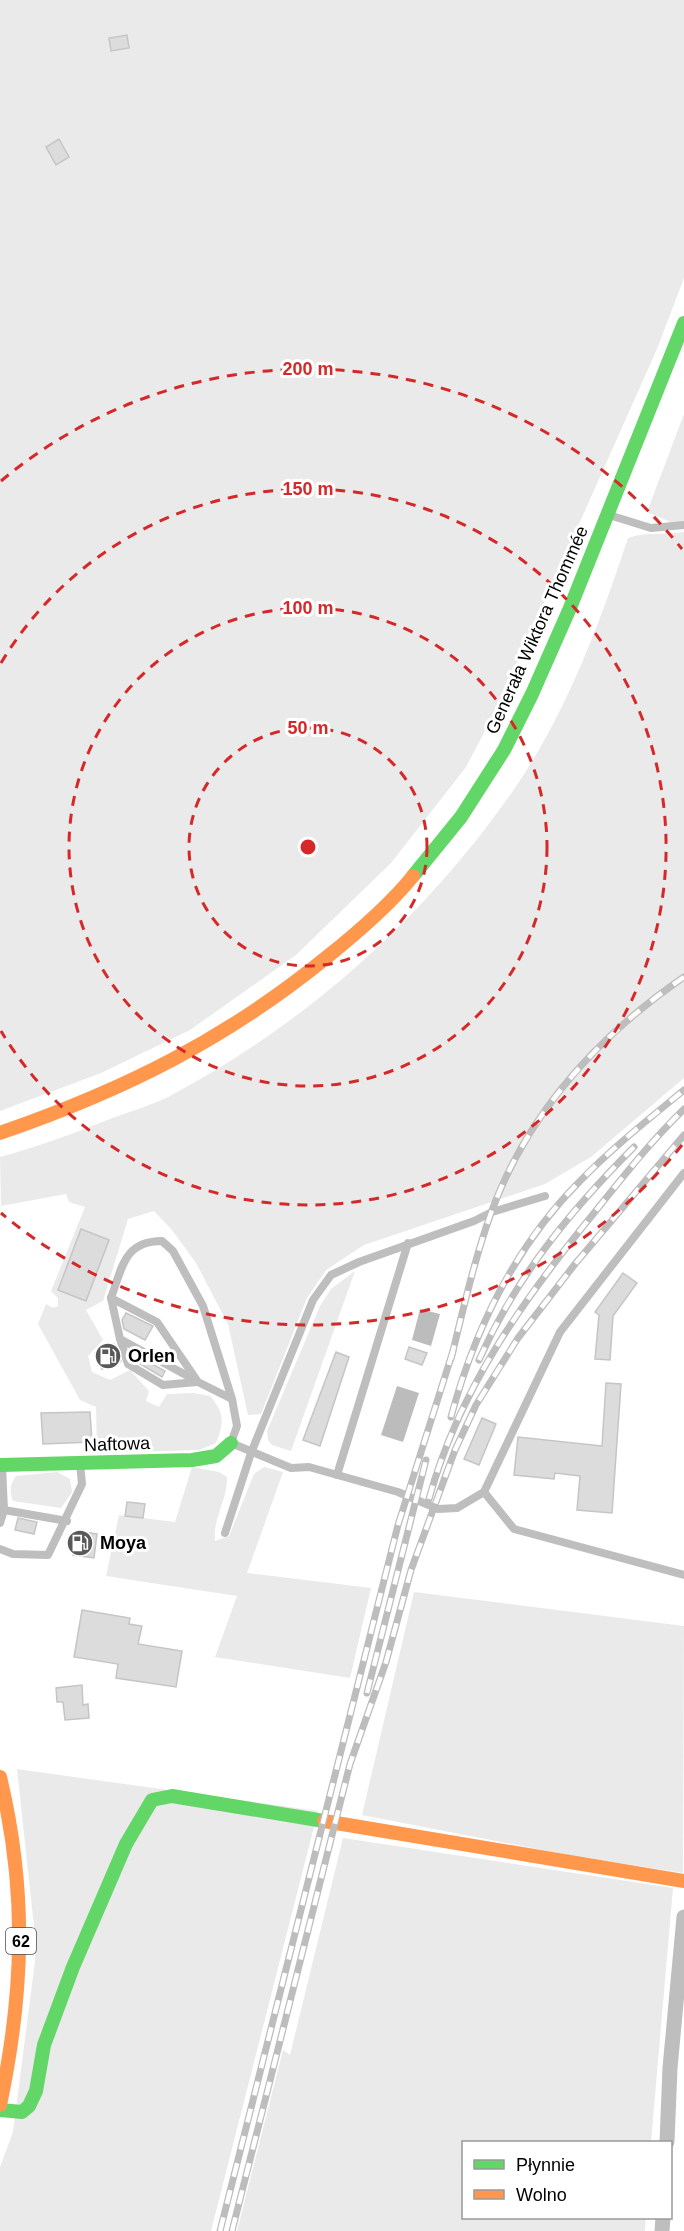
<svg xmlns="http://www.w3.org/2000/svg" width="684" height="2231" font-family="Helvetica,sans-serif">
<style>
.green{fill:#eaeaea}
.water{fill:#bcbcbc}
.building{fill:#dcdcdc;stroke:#c5c5c5;stroke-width:1.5}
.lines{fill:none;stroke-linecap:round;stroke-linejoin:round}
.lane{stroke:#bebebe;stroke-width:8}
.street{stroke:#bebebe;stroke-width:15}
.fast{stroke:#63d668;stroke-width:14}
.slow{stroke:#ff974d;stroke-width:14}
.rail-casing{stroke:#bdbdbd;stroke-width:7}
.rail{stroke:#fff;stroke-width:4.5;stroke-dasharray:14;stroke-linecap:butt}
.ring{fill:none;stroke:#d62828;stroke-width:3;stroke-dasharray:10 8}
.labels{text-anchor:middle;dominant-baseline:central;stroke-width:6;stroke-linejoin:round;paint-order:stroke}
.shield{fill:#fff;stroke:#4c4c4c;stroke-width:1.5}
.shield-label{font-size:16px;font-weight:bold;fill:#000}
.street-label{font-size:18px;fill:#000;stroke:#fff}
.poi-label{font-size:18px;font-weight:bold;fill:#000;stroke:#fff;text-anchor:start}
.centre{fill:#d62828;stroke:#fff;stroke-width:3}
.ring-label{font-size:18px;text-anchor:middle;font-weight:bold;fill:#d62828;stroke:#fff;stroke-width:6;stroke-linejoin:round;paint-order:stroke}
</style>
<rect width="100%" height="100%" fill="#fff"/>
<g class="green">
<path d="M0 0H684V278L657 349 497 708 466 767 391 863 296 955 190 1030 101 1073 0 1111Z"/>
<path d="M684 414V528L647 512Z"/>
<path d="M684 532V1078L591 1157 545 1184 364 1245 326 1270 307 1298 261 1414 248 1415 228 1324 196 1263 172 1230 154 1211 128 1219 103 1301 86 1310 103 1340 88 1356 92 1372 110 1380 130 1370 149 1391 146 1401 159 1407 167 1394 194 1393 210 1396C225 1413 224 1423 216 1443L199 1450 97 1453 96 1407 80 1400 38 1324 46 1304 53 1308 58 1306V1298L51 1291 85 1207 69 1202 66 1194 1 1206 0 1157C41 1146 79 1131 118 1116 135 1110 154 1104 170 1096 311 1021 432 911 521 779 569 706 601 620 628 538 645 531 666 536 684 532Z"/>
<path d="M355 1271 291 1451 272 1445 268 1440 267 1431 320 1306 331 1289Z"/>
<path d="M192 1467 219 1472 227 1477C228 1499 212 1520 215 1541L229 1536 254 1474 264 1467 283 1472 247 1573 371 1588 350 1678 215 1657 237 1596 106 1576 119 1515 175 1522Z"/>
<path d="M57 1472 70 1479 72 1492 61 1508 13 1501C9 1491 10 1484 16 1476Z"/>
<path d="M414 1592 684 1626 683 1873 568 1855 362 1815Z"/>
<path d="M17 1769 318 1811 211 2231H0V2167L13 2132 35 1961V1936Z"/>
<path d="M343 1838 673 1888 651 2142H464V2218H646L645 2231H237L283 2050 290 2055Z"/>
</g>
<g class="water">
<path d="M420 1309 440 1314 431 1346 412 1340Z"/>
<path d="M397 1386 419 1393 403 1442 381 1435Z"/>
</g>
<g class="building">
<path d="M127 35 129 48 111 51 109 38Z"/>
<path d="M59 139 69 157 56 165 46 147Z"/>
<path d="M81 1229 109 1240 86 1301 58 1290Z"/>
<path d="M623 1273 637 1283 613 1316 610 1360 595 1359 599 1315 595 1312Z"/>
<path d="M126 1313 153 1326 145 1340 124 1329 122 1320Z"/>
<path d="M114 1344 121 1361 102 1369 95 1353Z"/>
<path d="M409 1347 427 1353 422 1365 405 1359Z"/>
<path d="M336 1352 349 1357 320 1446 303 1440Z"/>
<path d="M138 1356 165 1371 162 1377 135 1361Z"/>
<path d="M606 1383 621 1384 612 1513 577 1510 580 1476 555 1473 554 1479 514 1475 518 1437 602 1446Z"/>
<path d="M90 1412 92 1442 43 1444 41 1413Z"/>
<path d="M482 1418 496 1424 479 1465 464 1459Z"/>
<path d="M127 1502 145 1504 143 1518 125 1516Z"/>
<path d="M18 1518 37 1522 34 1534 15 1530Z"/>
<path d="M76 1531 97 1534 94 1558 73 1555Z"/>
<path d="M82 1610 130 1618 129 1624 142 1626 138 1644 182 1651 176 1687 116 1678 118 1664 74 1657Z"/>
<path d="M82 1685 83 1705 88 1704 89 1718 65 1720 63 1702H57L56 1688Z"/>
</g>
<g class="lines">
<g class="lane">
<path d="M609 515 651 528 684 525"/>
<path d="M111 1298 120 1339 195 1380"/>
<path d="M120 1339 128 1364 163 1385 197 1382"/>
<path d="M232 1399 198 1382 157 1322 111 1298C122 1268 124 1241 162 1241L173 1251 203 1306 232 1399 237 1426 231 1443 291 1468 309 1467 398 1492 438 1509 457 1508 484 1492 560 1332 684 1173"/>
<path d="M337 1475 408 1243"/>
<path d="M484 1492 514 1529 684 1575"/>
<path d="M4 1510 67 1521"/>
<path d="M0 1523 4 1510 2 1466"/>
<path d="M225 1533 251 1453 313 1300 331 1275 359 1262 474 1221 492 1212 545 1196"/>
<path d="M0 1549 13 1554 48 1555 82 1484 80 1463"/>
</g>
<g class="street">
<path d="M667 2142 670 2068 684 1917"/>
<path d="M662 2231 663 2218"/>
</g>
<g class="fast">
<path d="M413 876 461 817 504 750 532 694 570 608 684 323"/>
<path d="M0 1465 192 1460 216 1456 231 1443"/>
<path d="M0 2110 22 2112 29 2106 36 2091 44 2045 73 1967 126 1844 152 1800 172 1796 324 1821"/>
</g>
<g class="slow">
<path d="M0 1133C124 1090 225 1040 327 957 357 933 389 906 413 876"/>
<path d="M0 1777C27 1890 24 1991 0 2105"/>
<path d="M324 1821 684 1881"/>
</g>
<defs>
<g id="rail">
<path d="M451 1359C463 1310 474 1261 491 1213 527 1114 598 1036 684 977"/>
<path d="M479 1360C516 1277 570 1211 634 1147"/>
<path d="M451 1417C475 1328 515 1246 581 1180 613 1147 649 1119 684 1090"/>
<path d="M429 1499C459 1389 523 1300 594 1213 623 1177 651 1141 684 1109"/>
<path d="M367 1693 426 1460"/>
<path d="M220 2231 398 1525 453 1351"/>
<path d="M232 2231 350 1764 386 1662 411 1570 455 1450 476 1405 518 1338 575 1264 684 1135"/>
</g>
</defs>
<use href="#rail" class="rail-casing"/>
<use href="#rail" class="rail"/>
</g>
<g class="ring">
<circle cx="308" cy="847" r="119"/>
<circle cx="308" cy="847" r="239"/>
<path d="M1 663A358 358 0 1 1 1 1031"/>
<path d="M682 1145A478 478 0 0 1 1 1213M1 481A478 478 0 0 1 682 549"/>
</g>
<defs>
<symbol id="fuel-disc" viewBox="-11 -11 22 22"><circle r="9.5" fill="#595959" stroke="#fff"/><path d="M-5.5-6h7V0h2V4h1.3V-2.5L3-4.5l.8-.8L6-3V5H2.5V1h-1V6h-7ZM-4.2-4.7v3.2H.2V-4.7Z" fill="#fff"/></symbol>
</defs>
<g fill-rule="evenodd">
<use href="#fuel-disc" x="93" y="1341" width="30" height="30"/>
<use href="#fuel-disc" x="65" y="1528" width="30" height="30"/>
</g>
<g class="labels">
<rect class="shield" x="6" y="1928" width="30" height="26" rx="4.5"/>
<g class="shield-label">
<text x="21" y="1941">62</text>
</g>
<g class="street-label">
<text transform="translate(537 630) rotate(-66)">Generała Wiktora Thommée</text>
<text transform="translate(117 1444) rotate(-2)">Naftowa</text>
</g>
<g class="poi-label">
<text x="128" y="1356">Orlen</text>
<text x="100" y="1543">Moya</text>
</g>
</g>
<circle cx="308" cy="847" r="9" class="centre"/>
<g class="ring-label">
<text x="308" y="375">200 m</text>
<text x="308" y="495">150 m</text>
<text x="308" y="614">100 m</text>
<text x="308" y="734">50 m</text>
</g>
<rect x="462" y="2141" width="210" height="78" fill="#ffffff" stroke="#999999" stroke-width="1.5"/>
<rect x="474" y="2160" width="30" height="9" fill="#63d668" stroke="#999999" stroke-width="1.5"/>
<text x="516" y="2171" font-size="18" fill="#000000">Płynnie</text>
<rect x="474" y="2190" width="30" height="9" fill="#ff974d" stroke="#999999" stroke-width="1.5"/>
<text x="516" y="2201" font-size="18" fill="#000000">Wolno</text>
</svg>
